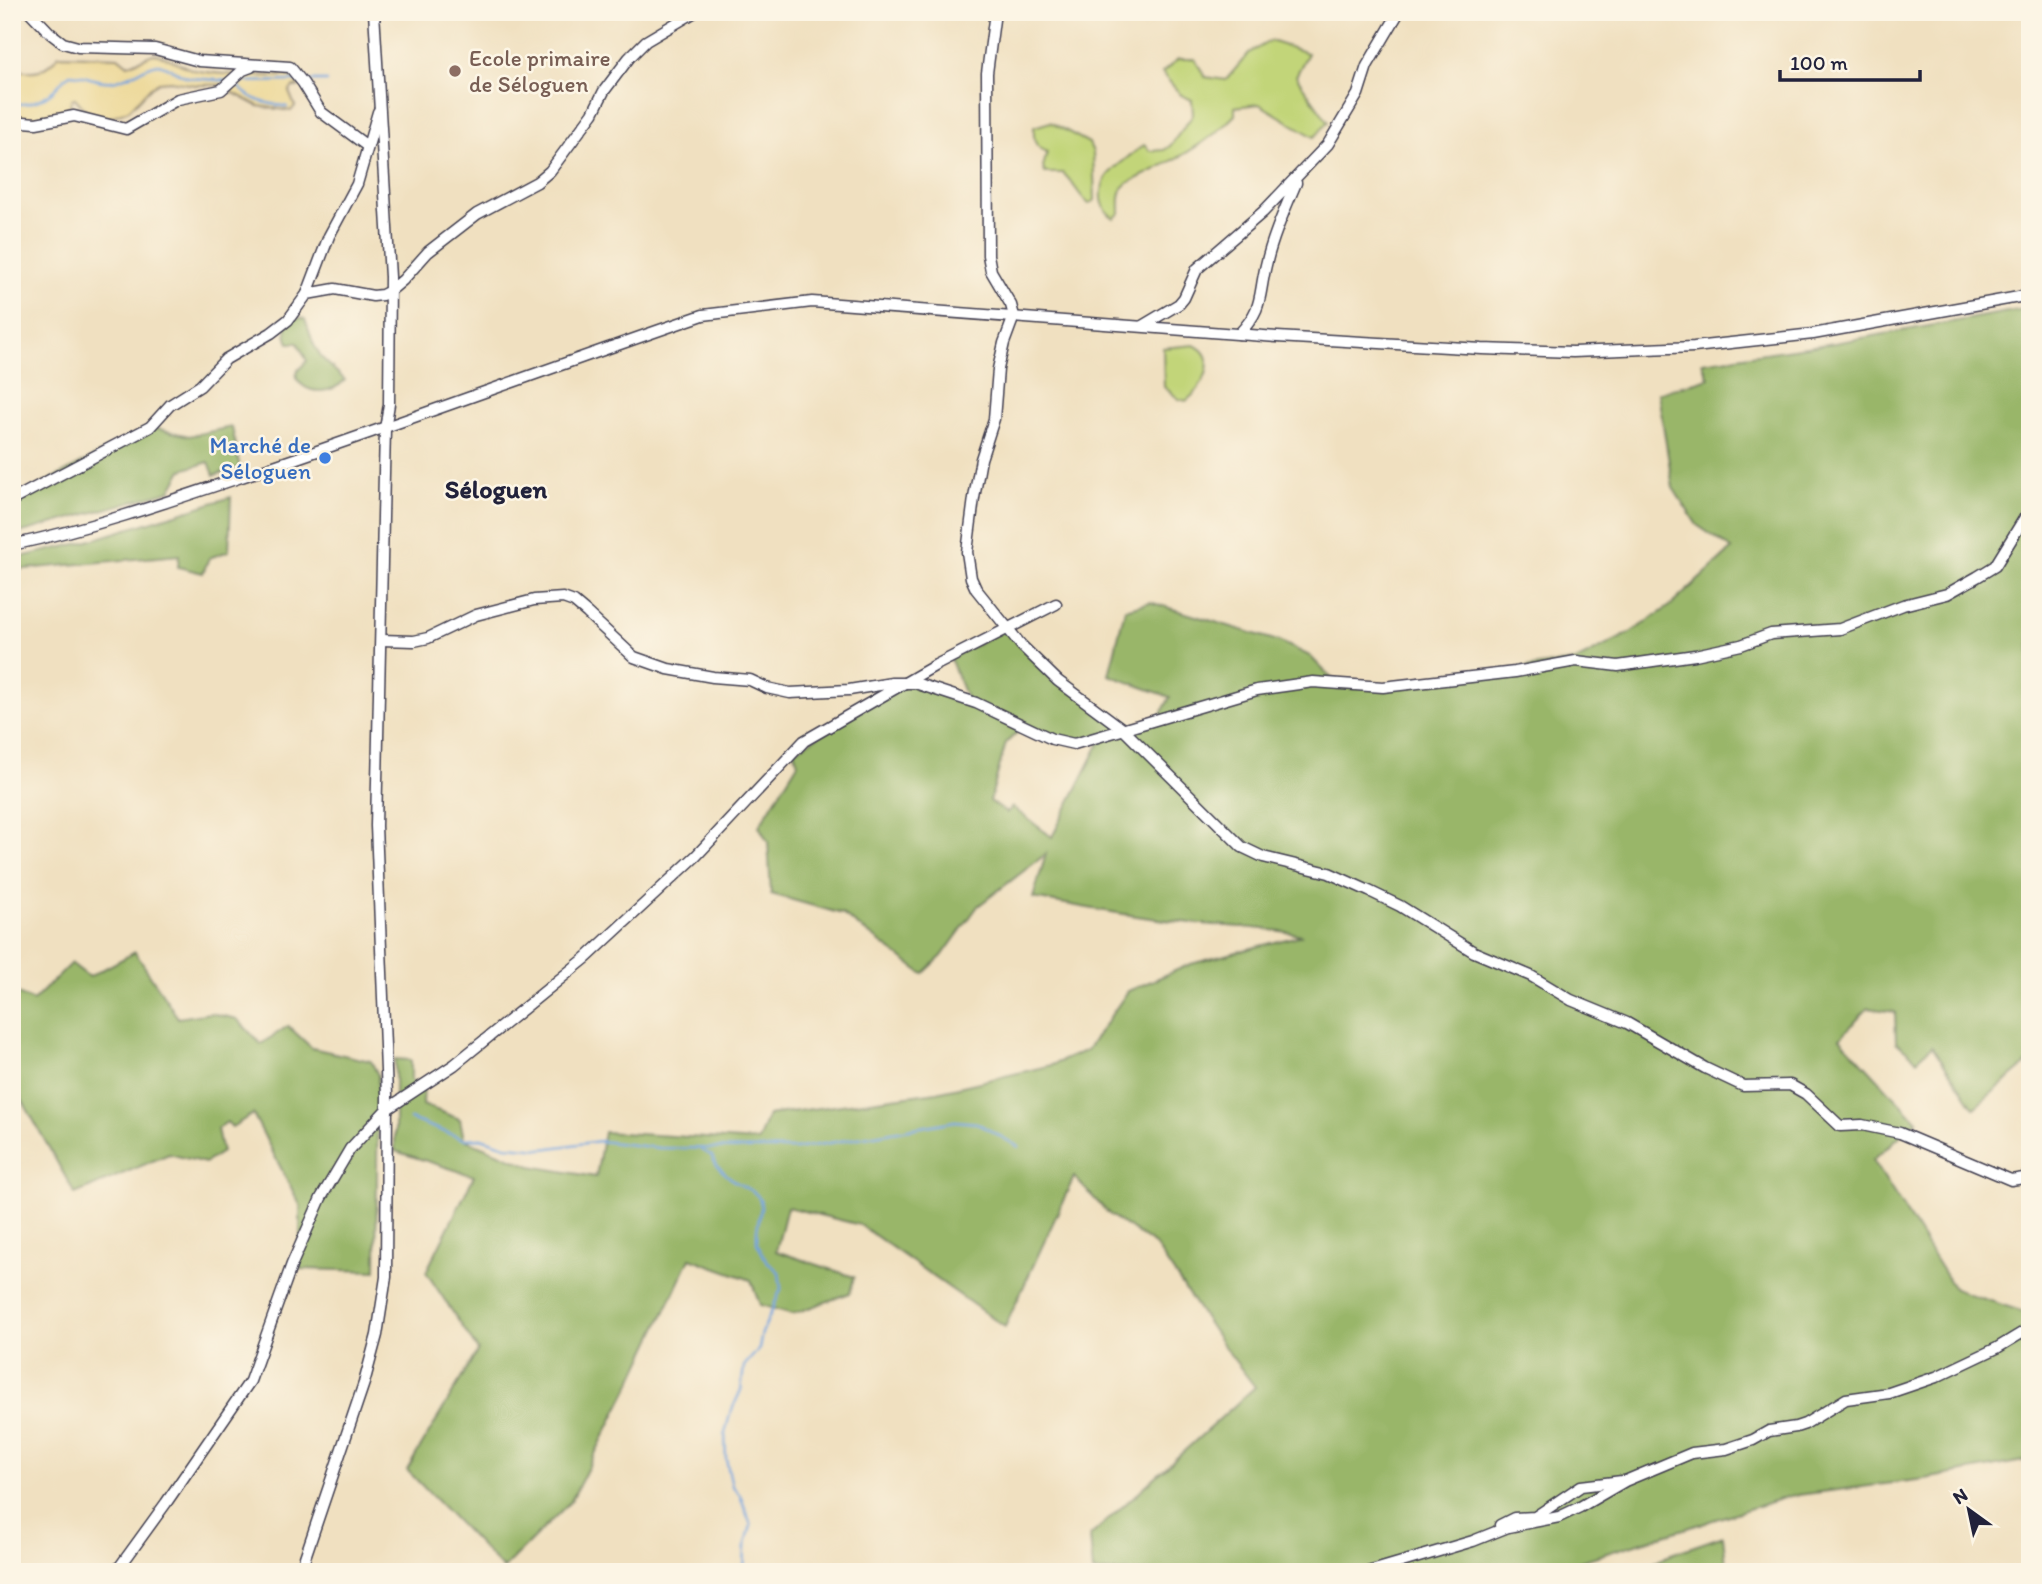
<svg xmlns="http://www.w3.org/2000/svg" width="2042" height="1584" font-family="Itim,sans-serif">
<style>
.green{fill:#c2d579;stroke:#727c5a;stroke-width:2}
.forest{fill:#99b669;stroke:#5e6c52;stroke-width:2;fill-rule:evenodd}
.sand{fill:#eeda9e;stroke:#887e6c;stroke-width:2}
.lines{fill:none;stroke-linecap:round;stroke-linejoin:round}
.stream{stroke:#72a3dd;stroke-width:2.5}
.minor-casing{stroke:#413e4f;stroke-width:13}
.minor{stroke:#fff;stroke-width:10}
.education-dot{fill:#8d6e63;stroke:#fcf5e5;stroke-width:2.5}
.shop-dot{fill:#3f7fe0;stroke:#fcf5e5;stroke-width:2.5}
.labels{text-anchor:middle;dominant-baseline:central;stroke-width:5;stroke-linejoin:round;paint-order:stroke}
.education-label{font-size:23px;fill:#785e54;stroke:#fcf5e5;text-anchor:start}
.shop-label{font-size:23px;fill:#366cbe;stroke:#fcf5e5;text-anchor:end}
.quarter-label{font-size:26px;font-weight:bold;fill:#22223b;stroke:#fcf5e5}
</style>
<rect width="100%" height="100%" fill="#fcf5e5"/>
<filter id="ink" filterUnits="userSpaceOnUse"><feTurbulence type="fractalNoise" baseFrequency=".0143" numOctaves="2"/><feDisplacementMap in="SourceGraphic" scale="14" xChannelSelector="R" yChannelSelector="G"/><feConvolveMatrix kernelMatrix="1 2 1 2 8 2 1 2 1" color-interpolation-filters="sRGB"/></filter>
<filter id="wash" filterUnits="userSpaceOnUse"><feTurbulence type="fractalNoise" baseFrequency=".00686" numOctaves="4" result="noise"/><feDisplacementMap in="SourceGraphic" scale="28" xChannelSelector="R" yChannelSelector="G"/><feGaussianBlur stdDeviation="1.57" result="paint"/><feColorMatrix in="noise" values="0 0 0 0 0 0 0 0 0 0 0 0 0 0 0 0 0 1.4 0 .05"/><feComposite in="paint" operator="in"/></filter>
<g filter="url(#wash)">
<rect width="100%" height="100%" fill="#f0e0c0"/>
<g class="green">
<path d="M1270 41 1308 53 1296 76 1328 122 1314 137 1259 104 1235 107V115C1205 147 1165 165 1126 184 1118 192 1120 203 1120 213L1114 218C1100 209 1099 192 1106 178 1109 171 1137 150 1144 145L1150 151 1164 150 1170 146 1193 115 1192 100 1181 95 1162 73 1178 59H1195L1205 77 1226 80 1249 53Z"/>
<path d="M1050 122 1089 143 1093 152 1095 200 1089 204C1078 195 1074 183 1063 173H1045L1043 167 1047 152C1035 147 1033 141 1034 127Z"/>
<path d="M1194 345C1220 357 1204 388 1186 401L1179 399 1164 387 1163 348Z"/>
</g>
<g class="forest">
<path d="M2030 308V1061L1974 1108 1932 1046 1917 1060 1896 1042 1895 1012 1868 1008 1840 1038 1917 1121 1873 1160 1954 1289 2030 1314V1460L1925 1479 1790 1496 1546 1572H1211L1204 1566 1196 1572H1093L1090 1536 1255 1387 1220 1341 1155 1245 1110 1215 1074 1177 1005 1327 860 1225 787 1207 776 1251 854 1277 850 1293 793 1314 760 1305 751 1280 690 1258 632 1381 571 1501 503 1569 407 1470 478 1350 426 1272 474 1176 395 1151V1059L411 1060V1081L424 1084 423 1105 460 1119 464 1139 531 1166 596 1177 604 1132 758 1141 768 1115 937 1092 1052 1065 1087 1050 1128 991 1191 964 1302 935C1263 926 1223 927 1183 922 1132 917 1083 907 1033 898L1046 854 978 906 942 956 923 974 842 914 771 894 768 842 759 826 798 763 794 751 905 683 966 698 950 658 1007 628 1021 645 1124 730 1158 720 1170 697 1109 675 1125 609 1150 602 1281 642 1310 656 1337 684 1383 687 1576 661 1630 633 1670 606 1732 549 1697 525 1673 488 1658 393 1709 378 1702 362 1834 343ZM1024 726 1074 744 1103 737 1052 837 1012 807 1007 813 990 801 1006 743Z"/>
<path d="M291 316 305 319 314 345 322 358 345 380C332 394 306 396 296 377L298 370 307 361 298 343H289C284 332 286 327 291 316Z"/>
<path d="M150 427 189 436 232 427 240 468 214 475 209 462 182 470 170 491 12 535V500Z"/>
<path d="M231 497 229 551 209 558 203 573 178 567 179 555 14 570 12 559 85 542Z"/>
<path d="M135 952 178 1018 210 1013 237 1019 261 1044 288 1026 312 1048 371 1061 378 1075 376 1271 300 1269V1205L253 1114 232 1127 227 1122 217 1129 222 1152 205 1163 169 1154 75 1194 12 1082V991L33 1001 71 963 89 977Z"/>
<path d="M1723 1536 1727 1572H1637L1671 1554Z"/>
</g>
<path class="sand" d="M153 54C168 55 180 66 194 70 220 76 267 76 294 76L299 87H293L289 92 295 106 291 111 258 106 219 85H196L170 81 159 82 151 87 129 110 109 118 89 114 75 98 72 99 66 116 12 121V71L15 70C36 73 45 72 59 55L118 57 128 65Z"/>
<g class="lines">
<g class="stream">
<path d="M306 81H327"/>
<path d="M236 82 296 81"/>
<path d="M235 83C253 103 263 102 287 107"/>
<path d="M12 102C25 108 44 99 54 90 60 85 63 78 70 74 85 74 97 83 112 81 127 79 150 64 158 64 167 65 179 74 188 77 200 80 214 79 226 81"/>
<path d="M410 1119 464 1139 481 1138 506 1146 543 1149 600 1141 659 1148 795 1149 955 1121 977 1123 1019 1147"/>
<path d="M701 1150 711 1155 718 1167 734 1181 755 1193 760 1199 761 1208 757 1230V1243L766 1260 779 1272 781 1289 762 1333 759 1349 744 1366 741 1390 730 1414 725 1433 726 1459 732 1486 740 1495 751 1525 745 1547 744 1572"/>
</g>
</g>
</g>
<g filter="url(#ink)">
<g class="lines">
<defs>
<g id="minor">
<path d="M30 12 50 33 63 43 78 47 155 49 199 61 290 67 303 83 321 112 367 146"/>
<path d="M995 12 987 73 988 255 991 271 1011 305 1014 316 1004 343 998 369 994 419 981 459 974 498 967 552 971 578 976 589 1021 645 1058 681 1124 730 1242 847 1263 857 1329 873 1369 891 1400 906 1474 952 1531 976 1571 1000 1627 1023 1705 1068 1743 1086 1790 1085 1806 1094 1840 1126 1862 1125 1900 1133 2011 1180 2030 1177"/>
<path d="M12 121 36 123 74 116 126 129 178 99 221 90 243 70 251 67"/>
<path d="M307 294 335 289 373 296 382 295 390 291 403 280 428 252 477 214 537 182 550 171 593 113 604 91 629 58 646 41 695 12"/>
<path d="M1142 326 1179 304 1184 298 1197 269 1263 212 1328 144 1358 94 1367 66 1399 12"/>
<path d="M1239 334C1264 307 1258 298 1266 265 1272 238 1285 209 1296 183"/>
<path d="M12 500 150 427 170 405 200 386 226 359 271 333 288 320 307 294 329 236 357 184 378 112"/>
<path d="M12 545C97 527 179 498 262 470 409 420 555 366 703 315L812 302 1277 337 1482 349 1573 352 1694 347 1813 334 2030 295"/>
<path d="M381 640 414 641 428 638 476 615 534 600 563 598 574 602 587 613 634 657 668 669 713 677 750 680 767 688 790 693 849 690 892 683H915L976 703 1052 739 1074 744 1257 690 1313 682 1383 687 1515 672 1576 661 1618 666 1695 655 1741 645 1771 634 1840 629 1903 605 1947 594 1977 577 1995 566 2030 509"/>
<path d="M1500 1525 1514 1518 1535 1517 1581 1486 1622 1481"/>
<path d="M116 1572 166 1503 250 1381 292 1264 321 1198 350 1149 387 1109 454 1065 586 958 696 856 804 741 936 665 1056 604"/>
<path d="M300 1572 364 1383 377 1335 386 1277 387 1095 376 826 385 429 389 404 390 277 374 12"/>
<path d="M1368 1572 1473 1541 1508 1527 1559 1517 1580 1507 1625 1481 1692 1453 1726 1449 1753 1440 1769 1431 1796 1427 1805 1424 1846 1399 1889 1393 1936 1377 1997 1348 2030 1328"/>
</g>
</defs>
<use href="#minor" class="minor-casing"/>
<use href="#minor" class="minor"/>
</g>
</g>
<circle class="education-dot" cx="455" cy="71" r="7"/>
<circle class="shop-dot" cx="325" cy="458" r="7"/>
<g class="labels">
<g class="education-label">
<text x="469" y="58">Ecole primaire<tspan x="469" dy="26">de Séloguen</tspan></text>
</g>
<g class="shop-label">
<text x="311" y="445">Marché de<tspan x="311" dy="26">Séloguen</tspan></text>
</g>
<g class="quarter-label">
<text x="496" y="489">Séloguen</text>
</g>
</g>
<rect width="2042" height="1584" fill="none" stroke="#fcf5e5" stroke-width="42"/>
<g transform="translate(1969 1510) rotate(327)" stroke="#fcf5e5" stroke-width="5" paint-order="stroke">
<path d="M0-5L12 26L0 18L-12 26Z" fill="#22223b"/>
<text y="-10" font-size="19" font-weight="bold" text-anchor="middle" fill="#22223b">N</text>
</g>
<path d="M1780 70v10h140v-10" fill="none" stroke="#22223b" stroke-width="3.5"/>
<text x="1790" y="70" font-size="21" fill="#22223b" stroke="#fcf5e5" stroke-width="5" paint-order="stroke">100 m</text>
</svg>
